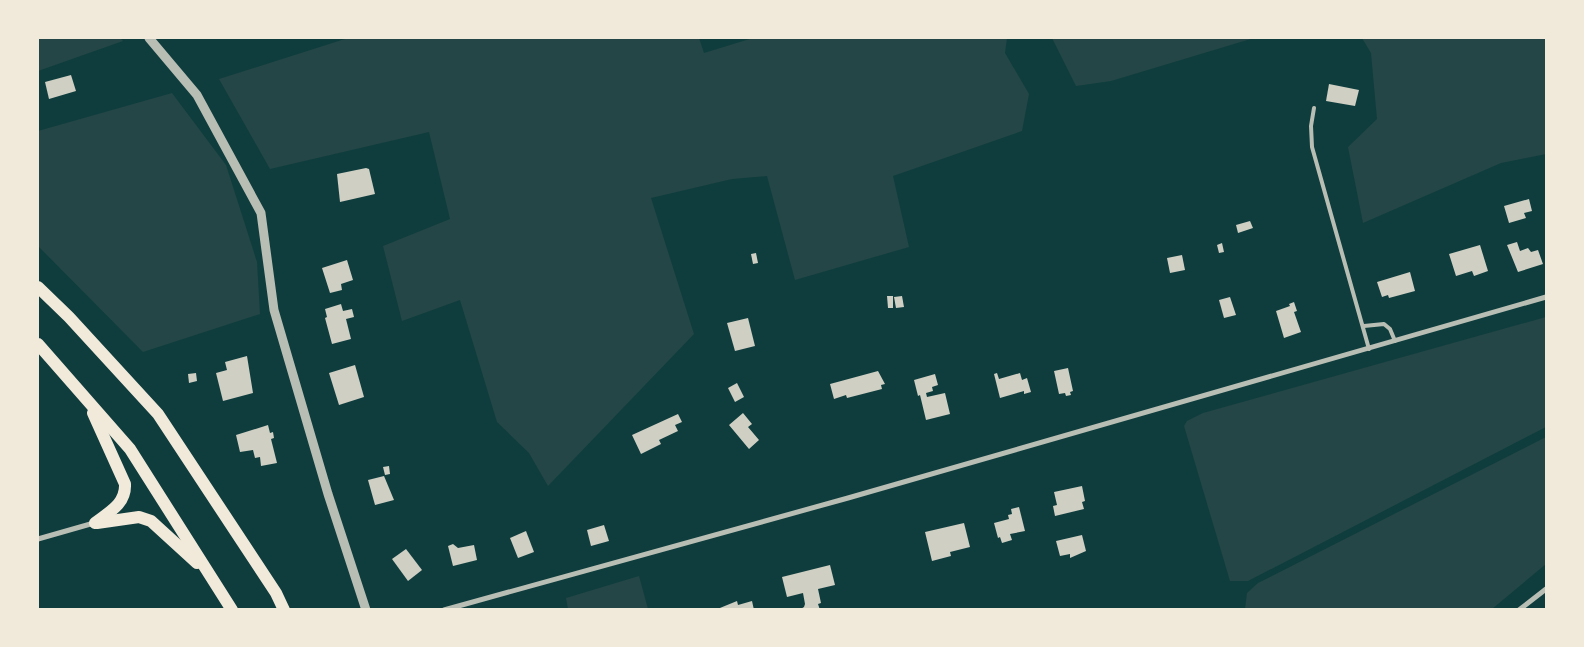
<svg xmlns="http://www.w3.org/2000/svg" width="1584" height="647" font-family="'Roboto Condensed',sans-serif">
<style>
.green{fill:#244646}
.building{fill:#cfcfc3}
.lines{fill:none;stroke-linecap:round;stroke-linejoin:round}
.service{stroke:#b8beb3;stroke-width:4}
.minor{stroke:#b8beb3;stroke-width:5}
.tertiary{stroke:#b8beb3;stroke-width:9}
.trunk{stroke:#f1e9da;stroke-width:12}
</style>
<rect width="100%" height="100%" fill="#0f3d3e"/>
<g class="green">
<path d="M38 38H120L123 41 38 71Z"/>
<path d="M348 38H699L704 53 753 38H1007L1005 53 1029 94 1022 131 893 176 909 247 795 280 767 176 732 179 651 198 694 334 548 486 529 453 497 422 460 300 402 321 383 246 450 219 429 132 270 169 219 79Z"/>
<path d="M1052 38H1254L1111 81 1076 86Z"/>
<path d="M1362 38H1546V154L1501 163 1363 223 1348 147 1377 119 1371 53Z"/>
<path d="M172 93 226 165 257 262 260 314 143 352 38 246V131Z"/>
<path d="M1546 317V427L1248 581H1230L1184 426 1187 421 1203 413Z"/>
<path d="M1546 437V564L1492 609H1245L1247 593 1258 583Z"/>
<path d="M639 576 648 609H568L566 598Z"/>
</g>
<g class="building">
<path d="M71 75 76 91 49 99 45 82Z"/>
<path d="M1329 84 1359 90 1355 106 1326 101Z"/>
<path d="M366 168 369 169 375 194 340 202 337 174Z"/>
<path d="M1529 199 1532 211 1524 213 1526 218 1509 223 1504 206Z"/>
<path d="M1250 221 1253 228 1238 233 1236 225Z"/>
<path d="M1517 242 1520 251 1528 248 1531 252 1538 250 1543 264 1518 272 1507 245Z"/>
<path d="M1222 243 1224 252 1219 253 1217 245Z"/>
<path d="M1480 245 1488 271 1474 276 1472 271 1456 276 1449 254Z"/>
<path d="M756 253 758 263 753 264 751 254Z"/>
<path d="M1182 255 1185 270 1170 273 1167 258Z"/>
<path d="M347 260 353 280 341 284 342 290 330 293 322 268Z"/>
<path d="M1410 272 1415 291 1389 298 1388 295 1382 297 1377 282Z"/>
<path d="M887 296H893V308H888Z"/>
<path d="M902 296 904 307 896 308 894 297Z"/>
<path d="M1230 297 1236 315 1224 318 1219 300Z"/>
<path d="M1294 302 1297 311 1294 312 1301 332 1284 338 1276 311 1290 306 1289 304Z"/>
<path d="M341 304 343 311 352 309 354 317 346 319 351 339 332 344 325 318 327 317 325 309Z"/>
<path d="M748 318 755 346 735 351 727 323Z"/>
<path d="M247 356 253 393 223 401 216 373 227 370 225 362Z"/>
<path d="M355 365 364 397 339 405 329 373Z"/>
<path d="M1068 368 1073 391 1070 392 1071 395 1066 396 1065 393 1059 394 1054 371Z"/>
<path d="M878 371 885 384 881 385 882 389 847 398 846 395 834 399 830 384Z"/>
<path d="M196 373 197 381 189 383 188 374Z"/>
<path d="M997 373 999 379 1020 373 1022 380 1027 378 1031 392 1024 394V391L1000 398 994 374Z"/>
<path d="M935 374 938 385 932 387 933 391 926 393 927 397 945 393 950 414 926 420 920 395 918 396 914 380Z"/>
<path d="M737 383 744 397 735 402 728 388Z"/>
<path d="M743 413 752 424 748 427 759 440 749 449 729 425Z"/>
<path d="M678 414 682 422 675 425 678 431 659 440 661 444 641 454 632 435Z"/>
<path d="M268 425 270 433 273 432 274 438 271 439 277 463 261 466 260 457 255 458 253 450 240 452 236 435Z"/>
<path d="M389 466 390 474 385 475 383 467Z"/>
<path d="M384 476 394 500 375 505 368 480Z"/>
<path d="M1082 486 1085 501 1082 502 1084 509 1055 516 1053 506 1057 505 1054 492Z"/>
<path d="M1019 507 1025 531 1010 534 1012 540 1002 543 1000 537 998 538 994 523 1009 519 1008 515 1012 514 1011 509Z"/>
<path d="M964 523 970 547 950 552 951 556 932 561 925 532Z"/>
<path d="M604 525 609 541 591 546 587 530Z"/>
<path d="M526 531 534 552 518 558 510 538Z"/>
<path d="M1082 535 1086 551 1070 558V554L1060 556 1056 541Z"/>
<path d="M453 544 458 548 474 545 477 560 453 566 448 546Z"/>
<path d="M406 549 422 570 408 581 392 559Z"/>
<path d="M830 565 835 585 818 589 821 603 818 604 820 610H799L804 607 805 604 803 593 787 597 782 577Z"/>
<path d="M737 601 738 605 752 601 754 610H715Z"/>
</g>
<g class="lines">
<g class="service">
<path d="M1314 108 1311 126 1312 147 1369 349"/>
<path d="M1364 326 1384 324 1390 329 1395 341"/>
</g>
<g class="minor">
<path d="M38 539 94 523"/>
<path d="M444 610 848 498 1546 297"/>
<path d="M1519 610 1546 589"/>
</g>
<path class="tertiary" d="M149 38 197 95 261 213 274 310 328 494 366 610"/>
<g class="trunk">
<path d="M38 287 69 317 158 414 276 593 284 610"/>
<path d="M38 344 130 449 232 610"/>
<path d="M93 413 125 484C126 504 109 512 95 523"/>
<path d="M97 523 139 517 151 521 197 563"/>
</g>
</g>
<rect width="1584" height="647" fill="none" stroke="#f1e9da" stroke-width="78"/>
</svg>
